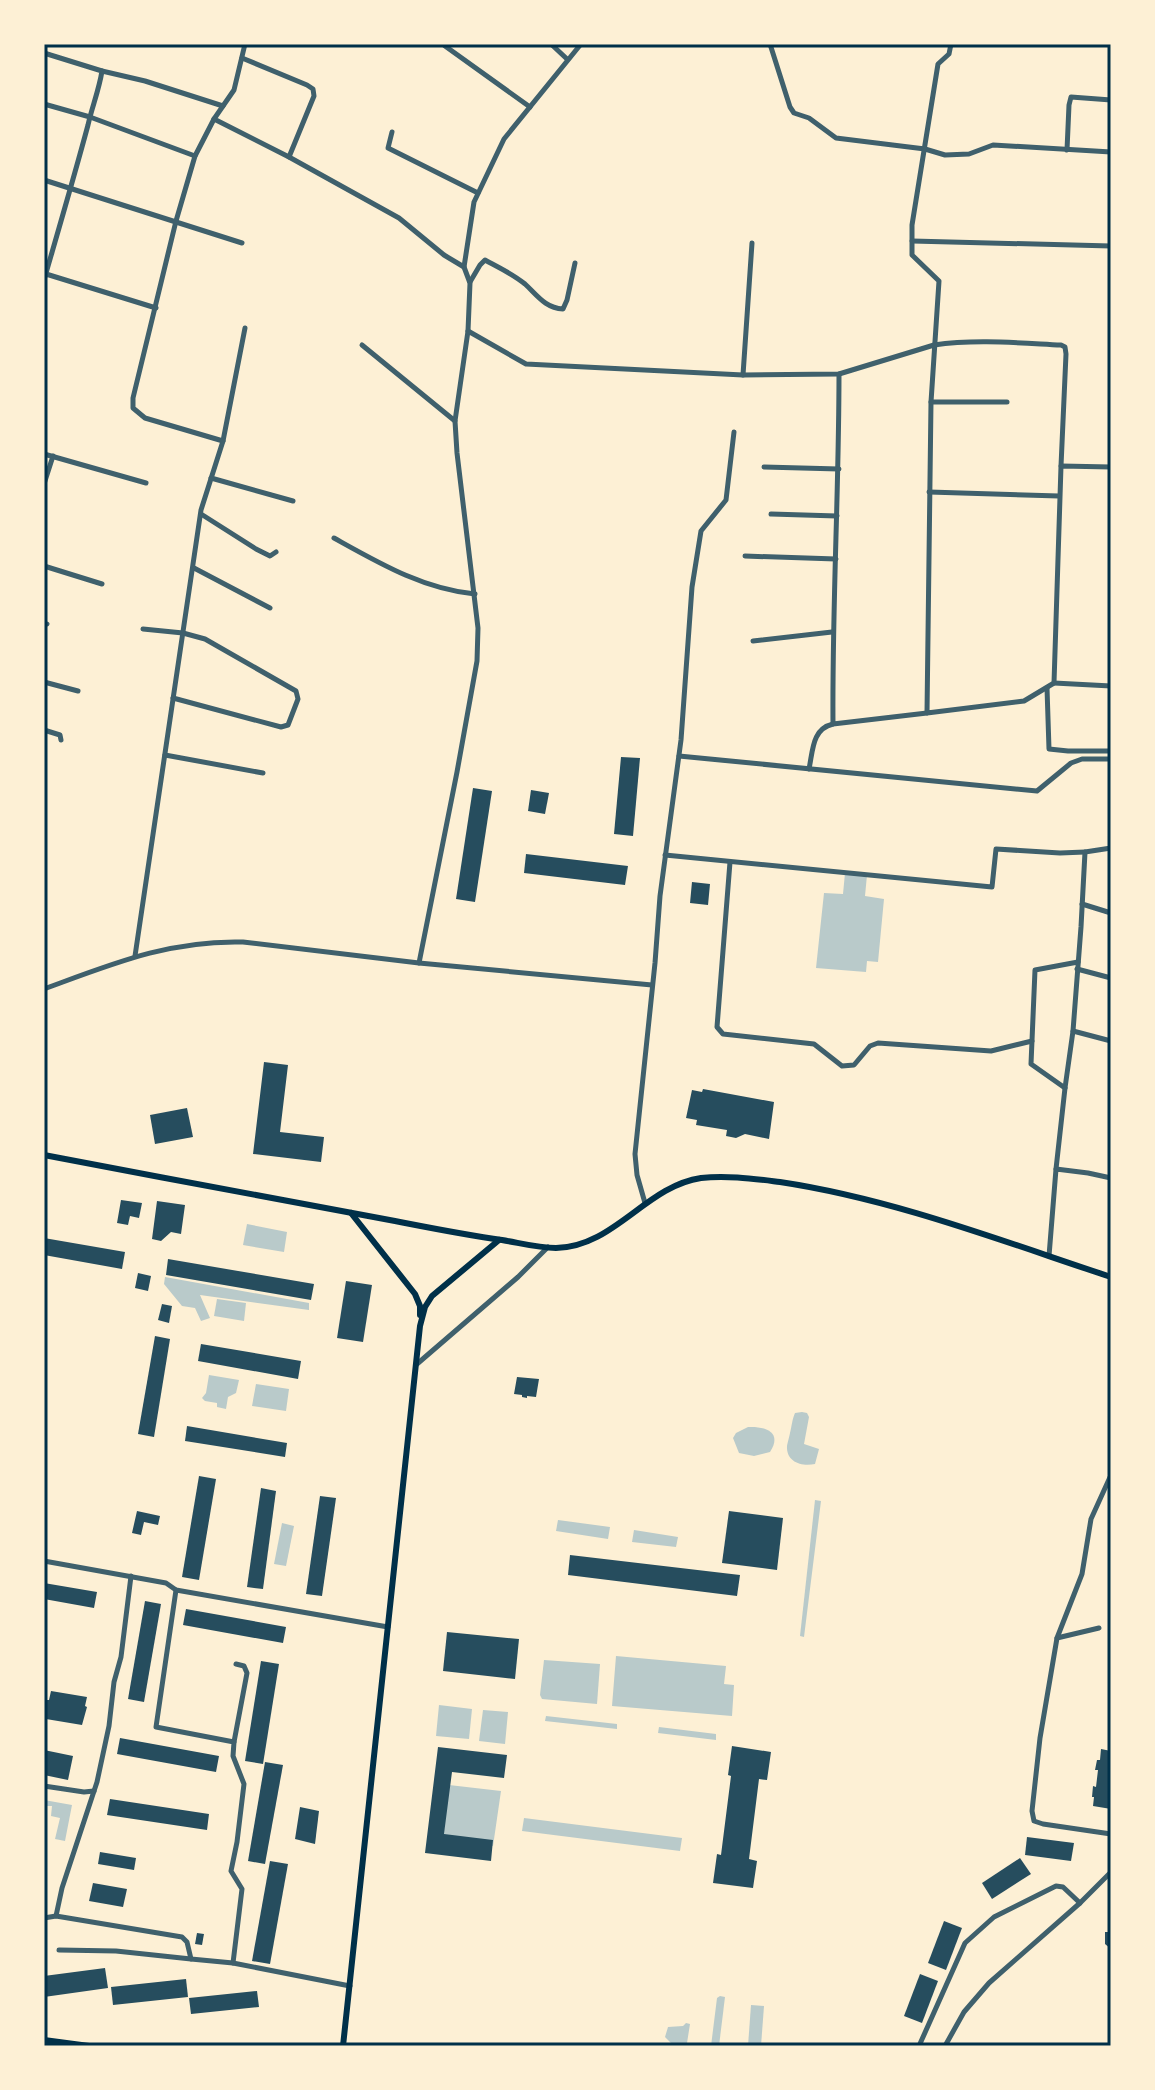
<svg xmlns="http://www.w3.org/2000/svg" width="1155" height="2090" font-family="Mulish,sans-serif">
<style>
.green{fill:#b9caca}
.building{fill:#264d5e}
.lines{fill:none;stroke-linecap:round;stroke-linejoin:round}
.minor{stroke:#3f606c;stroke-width:5}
.secondary{stroke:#003049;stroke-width:6}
.neatline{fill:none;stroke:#003049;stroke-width:3}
</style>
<rect width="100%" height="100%" fill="#fdf0d5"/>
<g class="green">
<path d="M845 873 867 875 865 896 884 899 878 962 867 961 866 972 816 968 824 893 843 894Z"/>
<path d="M247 1224 287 1232 284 1252 243 1245Z"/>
<path d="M165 1277 309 1303V1310L200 1295 210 1318 201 1321 195 1308 182 1306 164 1284Z"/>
<path d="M217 1299 246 1303 244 1321 214 1316Z"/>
<path d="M209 1375 239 1380 236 1393 228 1397 226 1409 217 1407V1403L205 1401 202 1398 206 1393Z"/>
<path d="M256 1384 289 1389 286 1411 252 1406Z"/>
<path d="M802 1412 807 1413 809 1417 804 1444 819 1449 815 1464C802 1467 786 1462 787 1446 787 1445 790 1434 790 1433 792 1425 792 1420 795 1413Z"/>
<path d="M748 1427C765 1426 783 1432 770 1452L754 1456 739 1453 733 1438 736 1433Z"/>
<path d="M815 1500 821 1501 804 1637 800 1636Z"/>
<path d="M558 1520 610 1527 608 1539 556 1531Z"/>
<path d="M282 1523 294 1526 286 1566 274 1564Z"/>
<path d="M634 1530 678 1537 676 1547 632 1542Z"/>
<path d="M616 1656 726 1666 724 1684 734 1685 732 1716 612 1706Z"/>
<path d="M544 1660 600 1664 597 1704 542 1699 540 1695Z"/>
<path d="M439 1705 472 1709 469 1739 436 1736Z"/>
<path d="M483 1710 508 1712 505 1744 479 1741Z"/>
<path d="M546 1716 617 1724V1729L545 1721Z"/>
<path d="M659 1727 716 1734V1740L658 1733Z"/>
<path d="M449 1785 501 1791 493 1846 443 1839Z"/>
<path d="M44 1800 72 1805 65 1841 55 1839 60 1818 51 1816 52 1806H45L44 1810Z"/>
<path d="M524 1818 682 1838 680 1851 522 1831Z"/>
<path d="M720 1996 725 1997 719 2046H711L717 1998Z"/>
<path d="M751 2005 764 2006 761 2046H748Z"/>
<path d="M686 2023 690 2024 687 2043 674 2046 665 2037 668 2027 683 2026Z"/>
</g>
<g class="building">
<path d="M621 757 640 758 633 836 614 834Z"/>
<path d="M473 788 492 791 475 902 456 899Z"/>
<path d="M531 790 549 793 545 814 528 811Z"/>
<path d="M526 854 628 866 625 885 524 873Z"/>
<path d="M692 882 710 884 708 905 690 903Z"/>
<path d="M264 1062 288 1065 280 1132 324 1137 321 1162 253 1154Z"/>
<path d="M703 1089 774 1102 769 1139 745 1134 736 1138 726 1136 727 1130 696 1125 697 1120 686 1118 692 1090 702 1092Z"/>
<path d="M187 1108 193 1137 155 1144 150 1115Z"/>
<path d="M121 1200 142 1203 139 1218 130 1216 128 1225 117 1223Z"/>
<path d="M157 1201 185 1205 181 1234 171 1232 161 1241 152 1239Z"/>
<path d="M44 1238 125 1252 122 1269 44 1255Z"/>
<path d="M168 1259 314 1284 311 1300 166 1275Z"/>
<path d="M138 1273 151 1276 148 1291 135 1288Z"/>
<path d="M346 1281 372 1285 363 1342 337 1338Z"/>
<path d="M162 1304 172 1306 169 1323 158 1320Z"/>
<path d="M155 1336 170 1339 154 1437 138 1434Z"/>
<path d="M201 1344 301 1361 298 1379 198 1361Z"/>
<path d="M517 1377 539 1379 536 1397 527 1396V1398L522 1397V1395L514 1394Z"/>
<path d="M187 1426 287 1443 285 1457 185 1441Z"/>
<path d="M199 1476 216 1479 199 1580 182 1577Z"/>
<path d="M261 1488 276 1491 263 1589 247 1587Z"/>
<path d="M320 1496 336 1498 322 1596 306 1594Z"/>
<path d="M137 1511 160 1516 158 1525 144 1522 141 1535 132 1533Z"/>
<path d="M729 1511 783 1518 777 1570 722 1563Z"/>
<path d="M570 1555 740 1575 737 1596 568 1575Z"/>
<path d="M44 1583 97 1592 94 1608 44 1599Z"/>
<path d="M145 1601 161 1604 144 1702 128 1699Z"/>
<path d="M186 1609 286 1627 283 1643 183 1625Z"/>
<path d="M447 1632 519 1639 515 1679 443 1671Z"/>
<path d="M261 1661 279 1664 263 1764 245 1761Z"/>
<path d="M51 1691 87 1697 85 1706 87 1707 82 1725 46 1719 47 1700H49Z"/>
<path d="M120 1738 219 1756 216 1772 117 1754Z"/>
<path d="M732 1746 771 1752 767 1780 759 1779 749 1859 757 1861 753 1888 713 1883 717 1854 721 1855 731 1776 728 1775Z"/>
<path d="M438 1747 507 1755 504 1778 452 1772 444 1834 493 1840 491 1861 425 1853Z"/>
<path d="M1101 1749 1111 1751V1809L1093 1806 1094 1797H1092L1093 1786 1096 1787 1098 1770H1095L1097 1760H1100Z"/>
<path d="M44 1750 73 1756 68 1780 44 1775Z"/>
<path d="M265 1762 283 1765 265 1864 248 1861Z"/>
<path d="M110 1799 209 1814 207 1830 107 1815Z"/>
<path d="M300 1807 319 1811 315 1844 295 1839Z"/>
<path d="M1027 1837 1074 1843 1071 1861 1025 1855Z"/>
<path d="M100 1852 136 1858 134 1870 98 1864Z"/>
<path d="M1020 1858 1031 1874 992 1899 982 1883Z"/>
<path d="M270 1861 288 1864 270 1964 252 1961Z"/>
<path d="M93 1883 127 1889 123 1907 89 1901Z"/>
<path d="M944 1921 962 1928 946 1970 928 1963Z"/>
<path d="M1105 1932H1111V1949L1105 1944Z"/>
<path d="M197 1933 204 1934 202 1945 195 1944Z"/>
<path d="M105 1968 108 1988 44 1997V1976Z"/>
<path d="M920 1974 938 1981 922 2023 904 2016Z"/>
<path d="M186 1979 188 1997 113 2005 111 1987Z"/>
<path d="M257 1991 259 2007 191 2014 189 1998Z"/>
</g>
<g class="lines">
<g class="minor">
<path d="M245 44 234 90 214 119 289 157 399 218 444 255 464 267"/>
<path d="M551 44 567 59"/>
<path d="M770 44 790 107 794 113 809 118 836 138 925 149 945 155 969 154 993 145 1111 152"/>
<path d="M951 44 949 54 938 64 912 225V255L939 281 931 402 927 713 1024 701 1054 683 1061 466 1111 467"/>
<path d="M445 46 530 107"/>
<path d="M44 53 102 71C99 90 92 107 88 125 74 177 59 228 44 280"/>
<path d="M242 58 307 85 313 89 314 96 289 157"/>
<path d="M102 71 145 81 223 106"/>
<path d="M44 104 90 117 195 156"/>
<path d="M214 119 195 156 176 221 133 398V408L145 418 223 441"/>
<path d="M392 132 388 148 478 193"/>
<path d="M1067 150 1069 105 1071 97 1111 100"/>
<path d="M44 180 242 243"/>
<path d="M912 241 1111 246"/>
<path d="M752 243 743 375 839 374 934 345C975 339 1019 343 1061 345L1065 347 1066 354 1061 466"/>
<path d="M46 274 156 308"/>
<path d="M470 282 480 265 485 260C498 267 513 274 525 284 537 295 545 308 563 309L567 300 575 263"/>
<path d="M468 331 526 364 743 375"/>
<path d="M362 345 455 421"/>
<path d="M839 374C839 491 832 608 833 724L927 713"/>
<path d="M931 402H1007"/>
<path d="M44 454 146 483"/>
<path d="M764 467 839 469"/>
<path d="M211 478 293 501"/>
<path d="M44 484 53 456"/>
<path d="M929 492 1059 496"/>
<path d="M201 514 256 549 270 556 276 552"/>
<path d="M771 514 837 516"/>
<path d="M334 538C379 563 423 589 475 594"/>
<path d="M745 556 836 559"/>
<path d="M44 566 102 584"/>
<path d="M194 568 270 608"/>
<path d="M44 623 47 624"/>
<path d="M143 629 183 633 205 639 296 691 298 699 288 725 281 727 173 698"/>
<path d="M753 641 832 632"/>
<path d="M44 682 78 691"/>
<path d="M1054 683 1111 686"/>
<path d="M1047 688 1049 749 1068 751H1111"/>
<path d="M44 730 60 735 61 740"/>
<path d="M165 755 263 773"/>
<path d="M679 756 1037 791 1071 763 1082 759H1111"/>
<path d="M809 769C813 750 812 729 833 724"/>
<path d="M665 855 992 887 996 849 1060 853 1085 852"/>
<path d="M730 862 717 1027 723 1034 814 1044 842 1066 854 1065 870 1046 878 1043 991 1051 1032 1041"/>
<path d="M1082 904 1111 913"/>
<path d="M135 956 201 510 223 441 245 328"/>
<path d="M419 963 457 772 477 661 478 628 457 453 455 421 468 331 470 283 464 267 474 202 504 139 581 44"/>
<path d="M1077 969 1111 978"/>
<path d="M44 989C112 964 169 940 243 942L419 963 652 985"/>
<path d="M1073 1031 1111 1041"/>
<path d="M1065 1088 1031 1064 1035 970 1078 962"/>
<path d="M1056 1169 1065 1088 1073 1031 1081 927 1085 852 1111 848"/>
<path d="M645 1203 637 1175 635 1154 655 963 660 896 681 740 692 587 701 531 726 500 734 432"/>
<path d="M1049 1256 1056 1169 1088 1173 1111 1178"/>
<path d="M417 1364 518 1277 548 1247"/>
<path d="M44 1561 166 1583 176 1590 388 1627"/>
<path d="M131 1576 121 1657 114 1682 109 1726 97 1782 62 1888 56 1916 182 1937 187 1942 191 1959 233 1963"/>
<path d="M176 1590 156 1727 234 1742 233 1756 244 1784 237 1842 231 1871 242 1889 233 1963 350 1986"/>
<path d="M1099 1628 1057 1638 1040 1738 1032 1811 1034 1821 1043 1824 1111 1834"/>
<path d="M1057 1638 1082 1574 1091 1519 1111 1475"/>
<path d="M234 1742 247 1673 244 1666 236 1664"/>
<path d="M44 1786 84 1792 94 1791"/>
<path d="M44 1918 56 1916"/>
<path d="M59 1950 116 1951 191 1959"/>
<path d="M919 2046 965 1943 994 1917 1056 1886 1063 1887 1080 1903"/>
<path d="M945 2046 964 2012 989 1983 1080 1903 1111 1872"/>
</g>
<g class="secondary">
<path d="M44 1155C161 1177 278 1200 395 1221 431 1228 466 1235 502 1240 520 1243 538 1248 556 1248 614 1247 646 1186 701 1178 727 1175 755 1179 780 1182 893 1199 1002 1241 1111 1277"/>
<path d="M351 1213 415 1294 420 1306V1315"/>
<path d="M44 2040 89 2046"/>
<path d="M343 2046 420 1326 425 1307 432 1296 499 1240"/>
</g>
</g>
<rect width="1155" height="2090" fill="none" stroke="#fdf0d5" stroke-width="92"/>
<rect x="46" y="46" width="1063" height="1998" class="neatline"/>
</svg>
